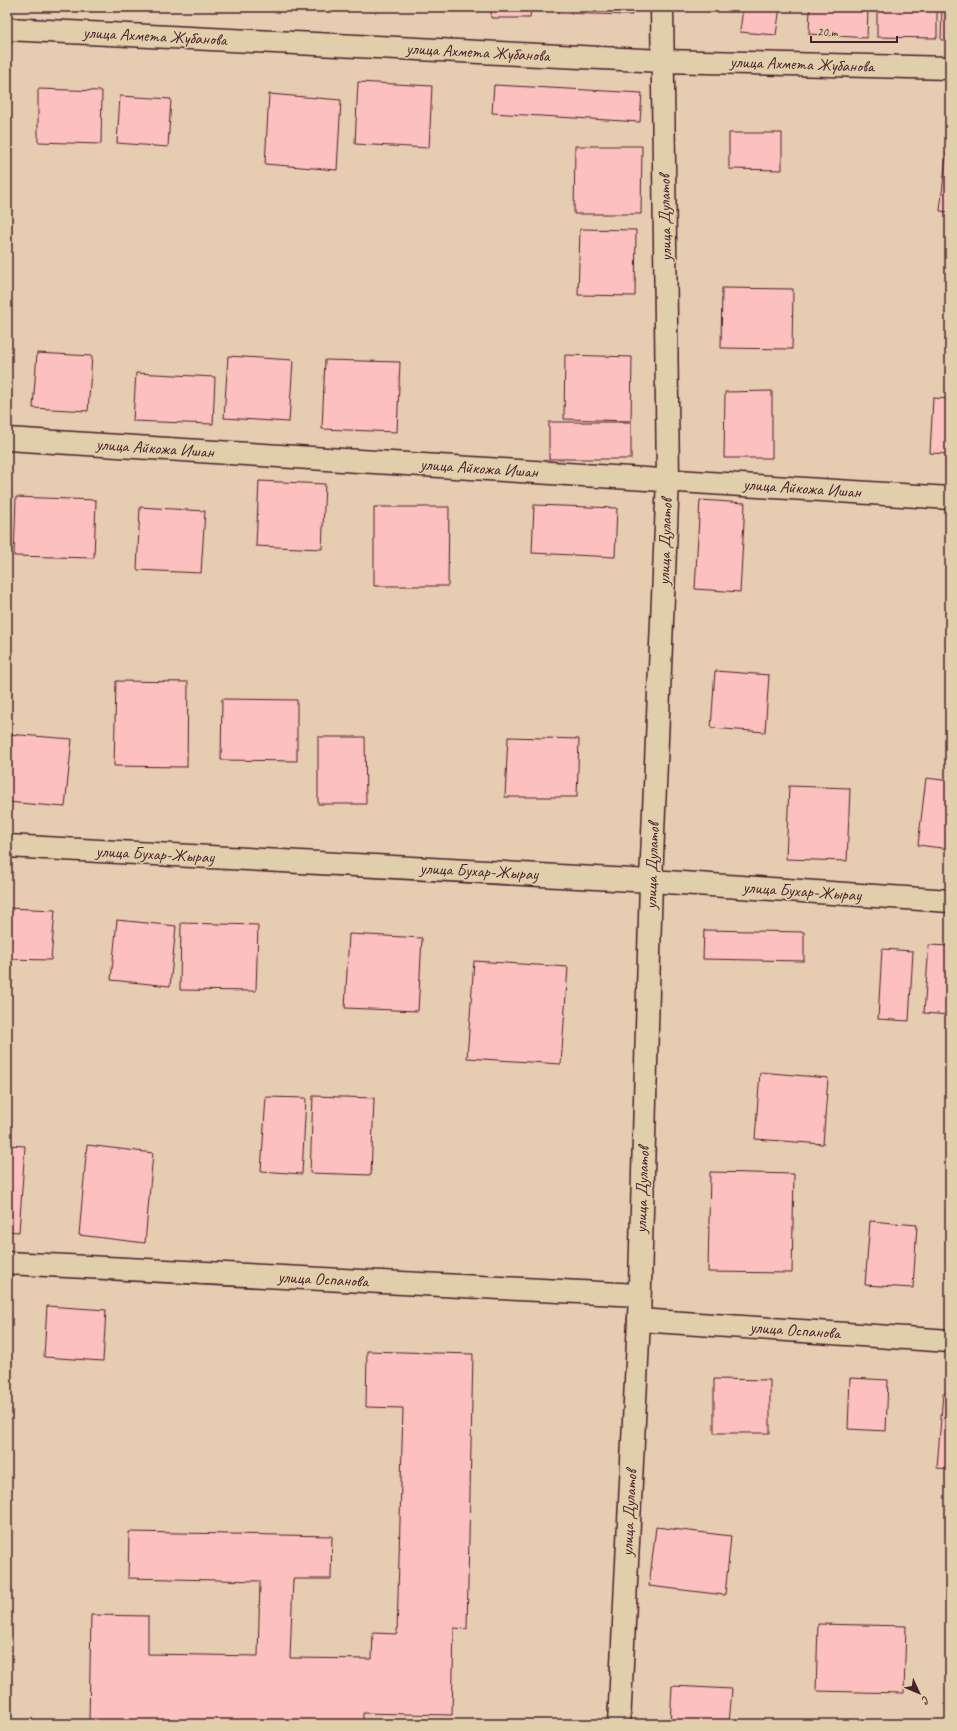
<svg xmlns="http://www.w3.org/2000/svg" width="957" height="1731" font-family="Caveat,sans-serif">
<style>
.building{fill:#fcc0be;stroke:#4a1f2b}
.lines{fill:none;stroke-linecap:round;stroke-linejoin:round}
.minor-casing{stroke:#4a1f2b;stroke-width:25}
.minor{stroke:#e1cfac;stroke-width:22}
.labels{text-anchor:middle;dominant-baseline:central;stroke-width:3;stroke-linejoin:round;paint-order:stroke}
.street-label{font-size:17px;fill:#4a1f2b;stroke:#e1cfac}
</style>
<rect width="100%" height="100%" fill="#e6ccb0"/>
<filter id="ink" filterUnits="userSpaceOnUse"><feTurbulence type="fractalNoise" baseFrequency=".025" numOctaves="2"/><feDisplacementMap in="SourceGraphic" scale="8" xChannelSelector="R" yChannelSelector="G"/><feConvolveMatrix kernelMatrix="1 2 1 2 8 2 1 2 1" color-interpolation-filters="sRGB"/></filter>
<g filter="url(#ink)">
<g class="building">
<path d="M491 7H531L530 18H491Z"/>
<path d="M559 7H632V15L559 13Z"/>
<path d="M743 7H780L776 35 740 32Z"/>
<path d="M810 7H868L867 38 809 34Z"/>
<path d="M877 7H937V38L877 37Z"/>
<path d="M942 7H950V40H941Z"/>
<path d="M358 82 432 86 429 148 355 144Z"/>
<path d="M494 85 642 93 640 122 492 113Z"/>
<path d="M38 89 102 91 101 144 38 142Z"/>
<path d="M269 94 341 100 337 170 265 164Z"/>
<path d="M120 96 171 99 168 147 117 143Z"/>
<path d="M729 133H782V170L729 169Z"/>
<path d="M575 146H642L641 214H574Z"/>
<path d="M947 148H950V212L940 211Z"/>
<path d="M580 229 636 230 635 296 578 295Z"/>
<path d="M722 288 793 289 792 349 721 348Z"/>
<path d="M37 353 92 356 88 411 33 408Z"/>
<path d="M565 355 632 357 631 421 564 419Z"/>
<path d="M228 356 293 360 289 422 224 418Z"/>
<path d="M325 360 400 362 397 432 322 429Z"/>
<path d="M136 373 215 377 213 424 133 421Z"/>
<path d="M772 391V458H724L725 392Z"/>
<path d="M933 398 950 399V454L930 453Z"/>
<rect x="549" y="422" width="82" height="37"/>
<path d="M259 481 325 484 322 549 256 546Z"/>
<path d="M16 497 96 500 94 558 14 556Z"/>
<path d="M700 500 745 503 740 592 695 589Z"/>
<path d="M534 505 617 508 615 557 532 553Z"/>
<path d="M140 507 205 511 201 573 137 570Z"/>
<path d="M374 507H449L448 586H374Z"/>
<path d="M715 671 769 675 765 732 711 728Z"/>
<path d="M116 681 188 682 187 767 114 766Z"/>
<path d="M222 699 297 700V761L221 760Z"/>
<path d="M7 734 72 739 65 807 7 802Z"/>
<path d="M318 737H365L366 804H318Z"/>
<path d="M508 737 579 739 577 797H505Z"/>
<path d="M926 778 950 781V849L918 845Z"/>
<path d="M789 786 850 788 847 861 786 859Z"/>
<path d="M7 908 55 910 51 960 7 959Z"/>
<path d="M117 920 176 926 170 986 111 980Z"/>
<path d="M181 923 258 925 256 991 180 990Z"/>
<path d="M704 930 804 932V961L703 959Z"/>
<path d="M349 934 422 938 418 1011 345 1008Z"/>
<path d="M929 945 950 946V1015L924 1013Z"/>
<path d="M882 949 913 951 909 1021 878 1019Z"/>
<path d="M474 961 568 967 561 1064 467 1058Z"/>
<path d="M760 1072 828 1078 823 1144 755 1139Z"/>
<path d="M313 1096 374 1098 371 1175 310 1173Z"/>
<path d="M266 1097 306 1098 302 1174 261 1171Z"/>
<path d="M7 1145 25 1146 19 1232 7 1231Z"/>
<path d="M87 1145 153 1153 145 1243 79 1235Z"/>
<path d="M710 1172 794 1174 792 1273 708 1272Z"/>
<path d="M870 1221 917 1225 913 1288 865 1285Z"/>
<path d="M47 1306 106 1310 103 1361 44 1357Z"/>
<path d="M367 1351 473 1354 467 1629 454 1628 452 1715 363 1713V1724L89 1723 91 1615 148 1616V1654L258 1656 260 1581 128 1578 129 1532 332 1536 331 1579H293L290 1658 372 1659 373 1633 397 1634 403 1408 366 1407Z"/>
<path d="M850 1378 888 1380 886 1431 848 1429Z"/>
<path d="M714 1379 770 1380V1433H714Z"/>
<path d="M943 1393H950V1469L937 1468Z"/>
<path d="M656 1527 731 1536 725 1595 649 1586Z"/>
<path d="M818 1624 906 1626 904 1693 816 1691Z"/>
<path d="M672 1686 732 1689 729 1724H670Z"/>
</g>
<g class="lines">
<defs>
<g id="minor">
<path d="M7 29 663 61 950 68"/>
<path d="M7 439 950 498"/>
<path d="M7 846 651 881 950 901"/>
<path d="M7 1263 639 1295"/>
<path d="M639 1320 950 1341"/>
<path d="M619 1724 639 1320 651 881 668 479 662 7"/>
</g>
</defs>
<use href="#minor" class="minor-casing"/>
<use href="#minor" class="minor"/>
</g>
</g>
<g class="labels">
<g class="street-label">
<text transform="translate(155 36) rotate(3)">улица Ахмета Жубанова</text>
<text transform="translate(478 52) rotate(3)">улица Ахмета Жубанова</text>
<text transform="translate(802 64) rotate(2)">улица Ахмета Жубанова</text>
<text transform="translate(665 218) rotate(-91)">улица Дулатов</text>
<text transform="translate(155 448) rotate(4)">улица Айкожа Ишан</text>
<text transform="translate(479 468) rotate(4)">улица Айкожа Ишан</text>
<text transform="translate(802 488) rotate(4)">улица Айкожа Ишан</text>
<text transform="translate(665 542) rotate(-88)">улица Дулатов</text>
<text transform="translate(155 854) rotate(3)">улица Бухар-Жырау</text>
<text transform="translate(652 866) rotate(-88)">улица Дулатов</text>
<text transform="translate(479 871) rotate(3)">улица Бухар-Жырау</text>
<text transform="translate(802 891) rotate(4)">улица Бухар-Жырау</text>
<text transform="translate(642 1190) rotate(-88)">улица Дулатов</text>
<text transform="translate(323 1279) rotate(3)">улица Оспанова</text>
<text transform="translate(795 1330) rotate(4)">улица Оспанова</text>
<text transform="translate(629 1513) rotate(-87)">улица Дулатов</text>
</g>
</g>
<rect width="957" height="1731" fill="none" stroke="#e1cfac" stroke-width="24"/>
<rect x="12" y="12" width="933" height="1707" fill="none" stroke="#4a1f2b" stroke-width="1.5" filter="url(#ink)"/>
<g transform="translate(919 1693) rotate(134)" stroke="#e1cfac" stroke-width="3" paint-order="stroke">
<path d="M0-3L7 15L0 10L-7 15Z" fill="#4a1f2b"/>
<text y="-6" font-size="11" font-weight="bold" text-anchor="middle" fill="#4a1f2b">С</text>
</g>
<path d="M811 36v6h86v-6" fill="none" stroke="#4a1f2b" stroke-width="2"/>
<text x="817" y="36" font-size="12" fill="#4a1f2b" stroke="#e1cfac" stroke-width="3" paint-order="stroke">20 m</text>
</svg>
